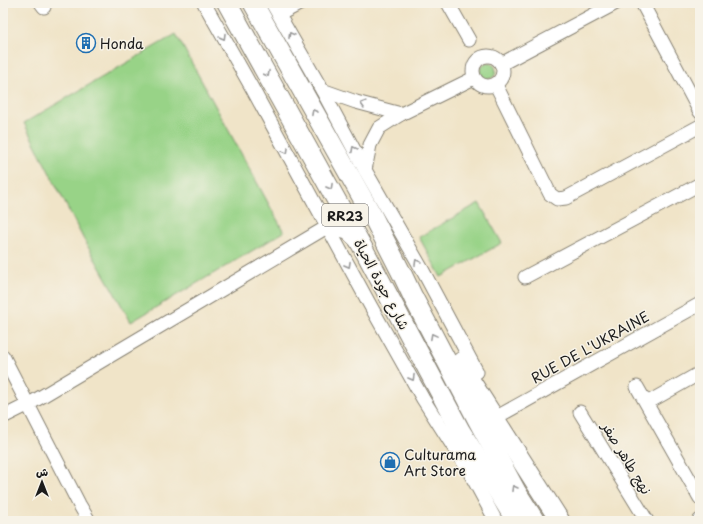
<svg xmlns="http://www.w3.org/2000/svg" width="703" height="524" font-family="'Playpen Sans','Playpen Sans Arabic',sans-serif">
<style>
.grass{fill:#98d387;stroke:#5a7852}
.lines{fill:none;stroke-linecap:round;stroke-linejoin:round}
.minor-casing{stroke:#868072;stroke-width:15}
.highway-casing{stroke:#868072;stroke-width:21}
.minor{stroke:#fff;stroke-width:13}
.highway{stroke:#fff;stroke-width:19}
.oneway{stroke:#999}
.labels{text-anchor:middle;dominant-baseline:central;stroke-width:3;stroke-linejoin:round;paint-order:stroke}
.shield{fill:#f7f3e8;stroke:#5e5c59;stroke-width:1}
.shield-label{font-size:13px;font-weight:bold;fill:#1c1c1c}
.poi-label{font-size:14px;fill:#1c1c1c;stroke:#f7f3e8;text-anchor:start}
.street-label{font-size:14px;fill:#1c1c1c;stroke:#f7f3e8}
</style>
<rect width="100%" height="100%" fill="#f7f3e8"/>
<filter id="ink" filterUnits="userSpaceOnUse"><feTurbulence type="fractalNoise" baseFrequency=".025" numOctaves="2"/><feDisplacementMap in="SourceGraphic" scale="8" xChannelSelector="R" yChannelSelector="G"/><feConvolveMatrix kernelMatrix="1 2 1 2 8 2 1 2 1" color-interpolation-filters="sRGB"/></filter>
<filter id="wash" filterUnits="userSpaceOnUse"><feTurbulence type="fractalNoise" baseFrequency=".012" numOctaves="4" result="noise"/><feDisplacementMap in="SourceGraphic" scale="16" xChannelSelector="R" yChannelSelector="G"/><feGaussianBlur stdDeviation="0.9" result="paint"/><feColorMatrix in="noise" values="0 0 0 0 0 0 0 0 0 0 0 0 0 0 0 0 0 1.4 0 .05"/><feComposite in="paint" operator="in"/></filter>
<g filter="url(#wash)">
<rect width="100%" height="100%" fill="#f0e4c8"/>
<g class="grass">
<path d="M176 34 284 232 131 322 83 238 24 123Z"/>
<circle cx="488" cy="71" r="8"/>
<path d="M479 203 502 243 441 277 419 237Z"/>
</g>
</g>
<g filter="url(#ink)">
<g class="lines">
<defs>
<g id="minor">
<path d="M41 3 44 7"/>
<path d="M204 3 252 88 370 305 423 399 470 473 496 521"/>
<path d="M272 3 322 90 365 170 423 271 477 372"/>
<path d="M448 3 469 40"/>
<path d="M642 3 700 112"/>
<path d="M280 14 301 3"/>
<circle cx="488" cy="71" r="15"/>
<path d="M501 64 616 3"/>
<path d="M496 85 550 194 557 199 566 198 700 126"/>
<path d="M322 90 356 102 401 114"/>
<path d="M365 170 370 145 379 128 401 114 474 78"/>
<path d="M525 277 700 184"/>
<path d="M3 356 79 504 89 521"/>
<path d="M637 387 700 498"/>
<path d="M647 403 700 373"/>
<path d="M580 412 647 521"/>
<path d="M3 417 29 404 327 227 347 233 358 243"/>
<path d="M495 418 700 304"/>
<path d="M699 521 700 520"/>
</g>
<g id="highway">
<path d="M227 3 363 248 460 430 516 521"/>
<path d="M253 3 372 215 403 276 413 297 477 419 516 491 535 521"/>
<path d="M461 362 472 383 560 521"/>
</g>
</defs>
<use href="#minor" class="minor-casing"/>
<use href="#highway" class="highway-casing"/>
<use href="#minor" class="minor"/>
<use href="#highway" class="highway"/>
</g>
<defs><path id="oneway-chevron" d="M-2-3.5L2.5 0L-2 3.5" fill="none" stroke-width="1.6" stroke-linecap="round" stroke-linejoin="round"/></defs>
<g class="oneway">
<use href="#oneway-chevron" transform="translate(291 35) rotate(-120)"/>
<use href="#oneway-chevron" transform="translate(223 37) rotate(60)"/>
<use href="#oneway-chevron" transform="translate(267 74) rotate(61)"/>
<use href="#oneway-chevron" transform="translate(363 104) rotate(-165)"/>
<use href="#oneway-chevron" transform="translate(314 112) rotate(-119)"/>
<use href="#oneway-chevron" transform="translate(354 149) rotate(-118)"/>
<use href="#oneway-chevron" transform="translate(286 151) rotate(61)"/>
<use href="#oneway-chevron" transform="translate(330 187) rotate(61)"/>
<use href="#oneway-chevron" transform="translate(417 262) rotate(-120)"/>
<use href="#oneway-chevron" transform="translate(348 265) rotate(61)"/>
<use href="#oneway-chevron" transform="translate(433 336) rotate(-118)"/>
<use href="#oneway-chevron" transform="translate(412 378) rotate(61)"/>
<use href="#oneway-chevron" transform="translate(514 488) rotate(-120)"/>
</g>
</g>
<defs>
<symbol id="building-ring" viewBox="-11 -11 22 22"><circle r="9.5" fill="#f7f3e8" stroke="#1f6fb2" stroke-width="1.5"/><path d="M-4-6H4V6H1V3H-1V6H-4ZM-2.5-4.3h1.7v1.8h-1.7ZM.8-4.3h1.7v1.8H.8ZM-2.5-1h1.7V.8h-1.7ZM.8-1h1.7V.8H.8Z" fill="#1f6fb2"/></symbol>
<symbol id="shop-ring" viewBox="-11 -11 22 22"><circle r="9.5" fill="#f7f3e8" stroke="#1f6fb2" stroke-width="1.5"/><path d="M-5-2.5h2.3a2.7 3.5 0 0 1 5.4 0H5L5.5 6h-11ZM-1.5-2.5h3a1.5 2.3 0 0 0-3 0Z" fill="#1f6fb2"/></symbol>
</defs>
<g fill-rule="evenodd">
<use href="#building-ring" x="75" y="32" width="22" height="22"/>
<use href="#shop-ring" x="379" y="451" width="22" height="22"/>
</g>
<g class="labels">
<rect class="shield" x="322" y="204" width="46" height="22" rx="3"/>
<g class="shield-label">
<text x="345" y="215">RR23</text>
</g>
<g class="poi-label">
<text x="100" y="43">Honda</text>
<text x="404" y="454">Culturama<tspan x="404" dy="16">Art Store</tspan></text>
</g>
<g class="street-label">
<text transform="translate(382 284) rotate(62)">شارع جودة الحياة</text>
<text transform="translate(590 347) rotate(-29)">RUE DE L'UKRAINE</text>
<text transform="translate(627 458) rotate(59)">نهج طاهر صفر</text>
</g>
</g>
<rect width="703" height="524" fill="none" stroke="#f7f3e8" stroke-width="16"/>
<g transform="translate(42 482)" stroke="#f7f3e8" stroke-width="3" paint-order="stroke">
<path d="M0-3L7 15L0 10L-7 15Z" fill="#1c1c1c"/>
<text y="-6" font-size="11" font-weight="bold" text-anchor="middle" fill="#1c1c1c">ش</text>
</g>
</svg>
